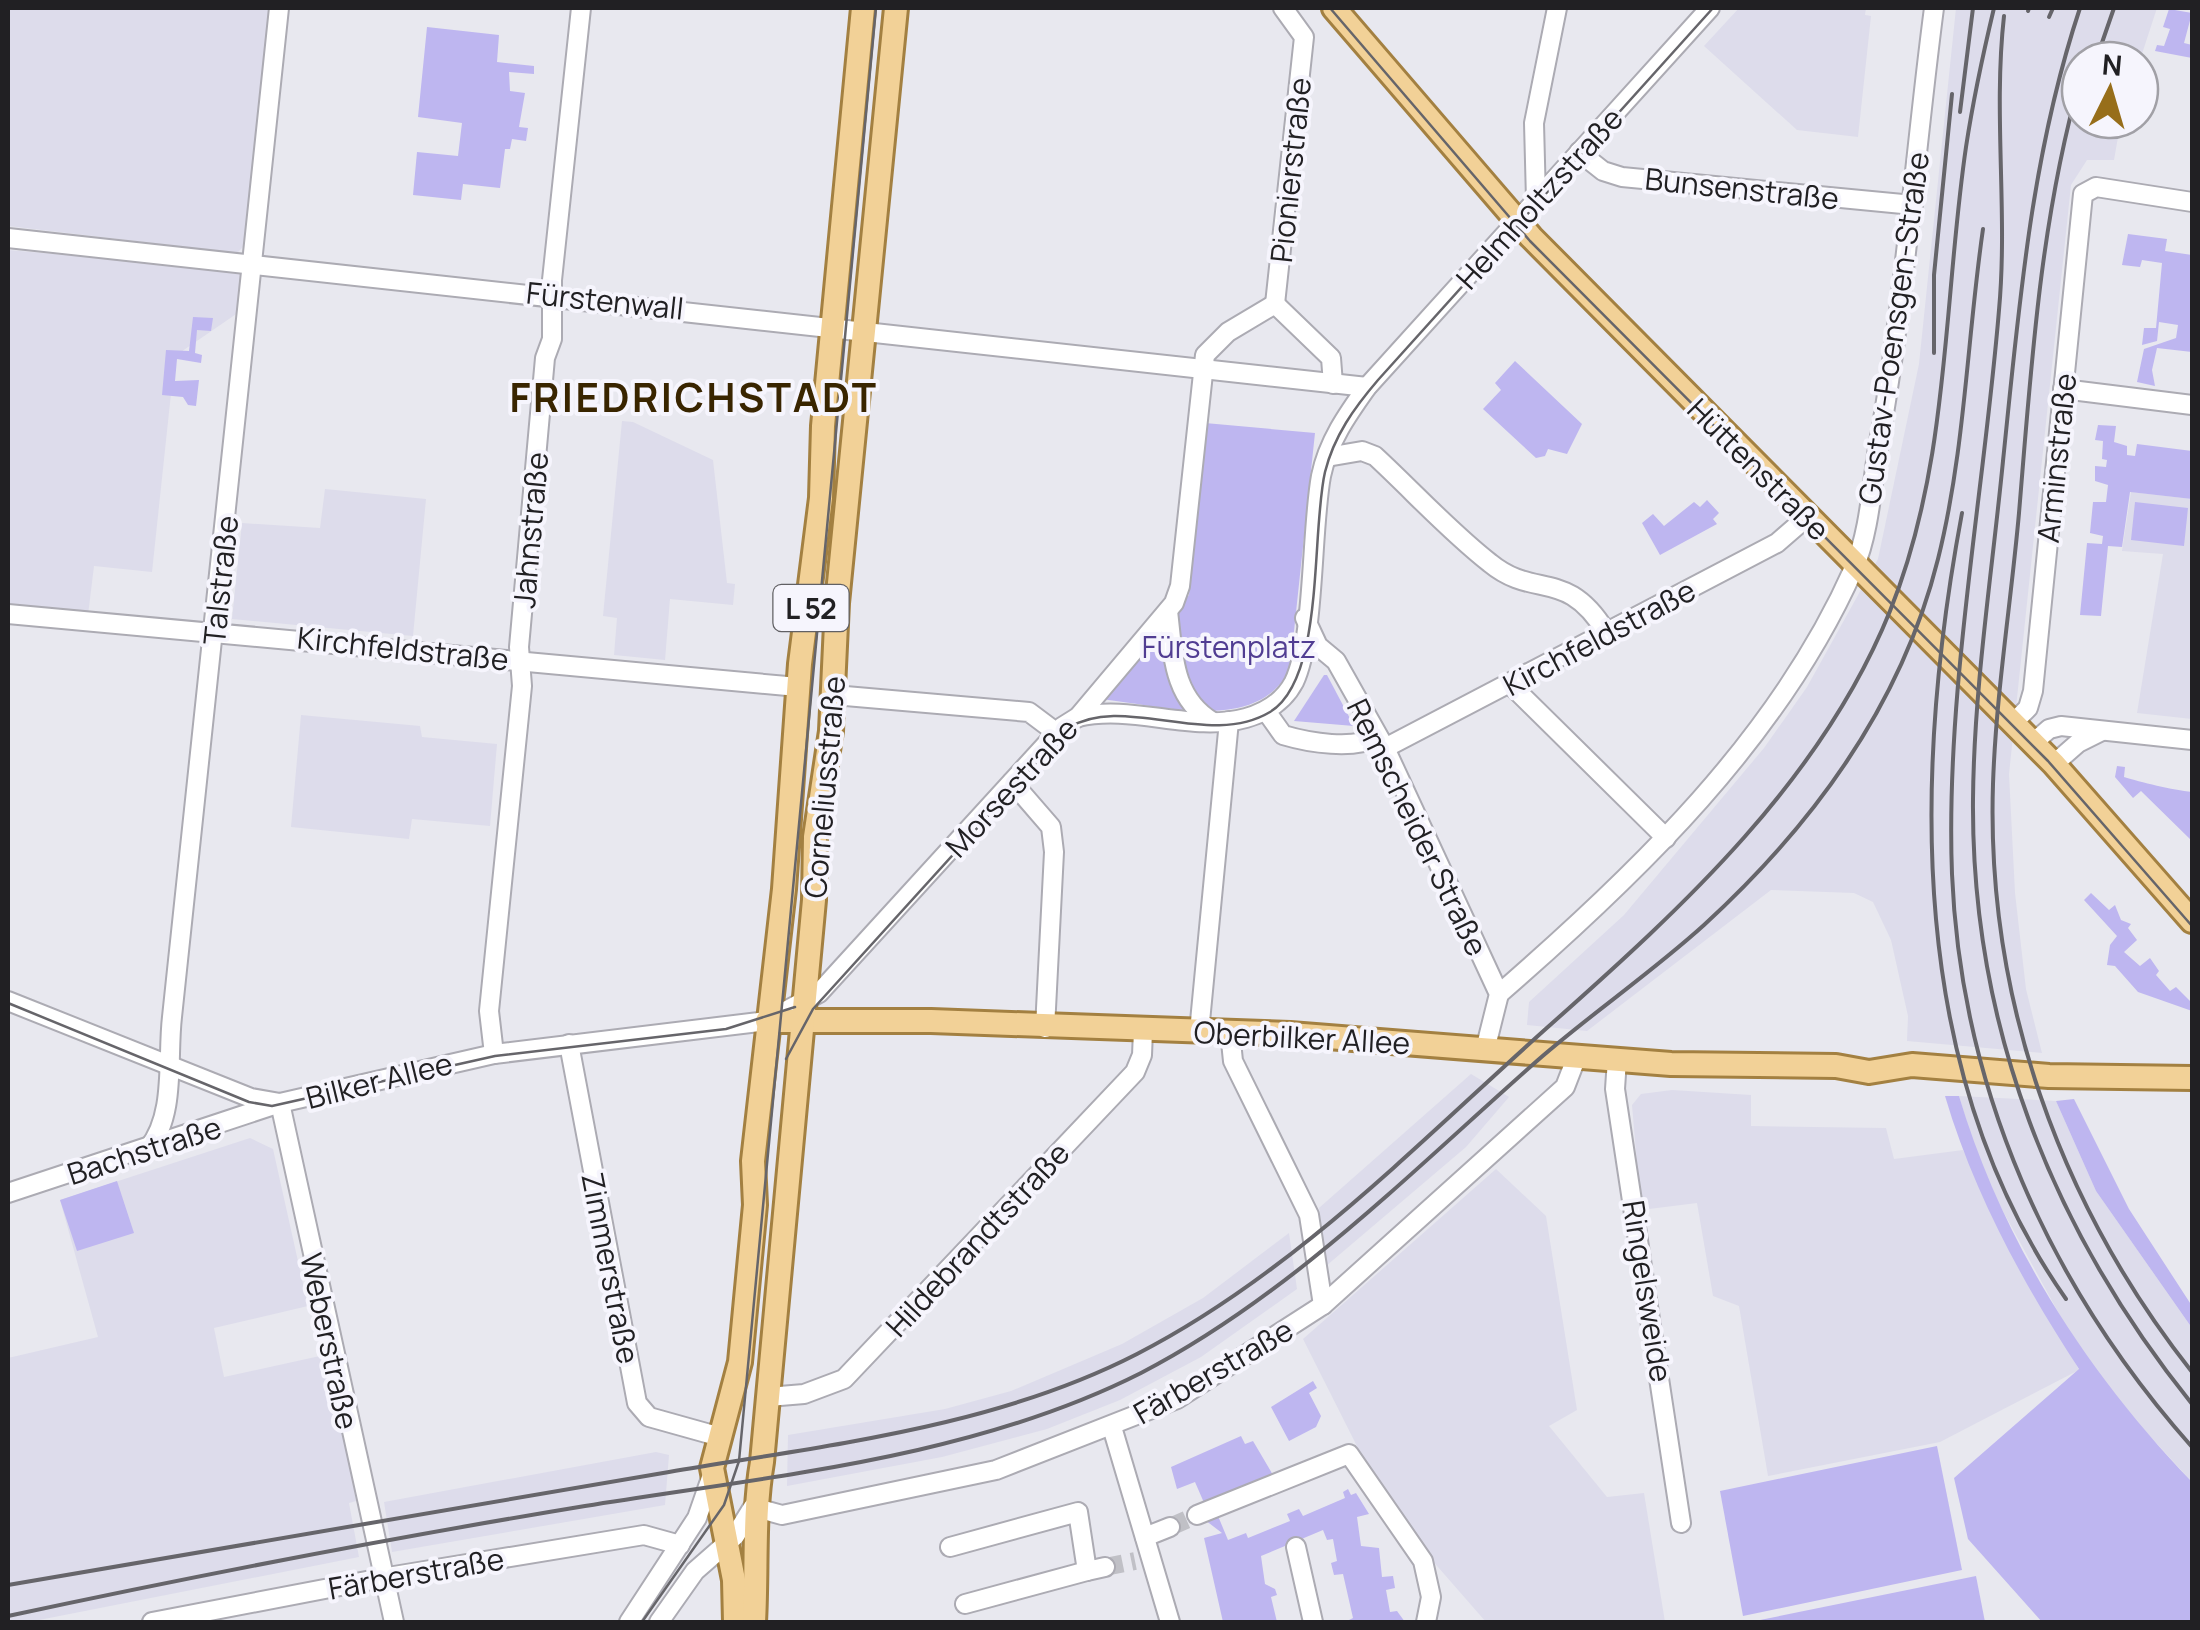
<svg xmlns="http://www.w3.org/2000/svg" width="2200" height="1630" font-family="Manrope,sans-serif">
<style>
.built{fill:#dddceb}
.green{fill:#beb6f0}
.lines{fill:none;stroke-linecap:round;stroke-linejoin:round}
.minor-tunnel{stroke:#c0c0c6;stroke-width:18;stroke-dasharray:18 9;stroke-linecap:butt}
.minor-casing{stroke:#acabb3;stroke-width:22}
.major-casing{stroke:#a38041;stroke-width:28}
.minor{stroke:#fff;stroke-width:18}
.major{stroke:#f2d197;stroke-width:22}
.tram{stroke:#66656a;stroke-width:2.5}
.rail{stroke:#66656a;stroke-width:4}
.labels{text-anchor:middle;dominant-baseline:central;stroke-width:8;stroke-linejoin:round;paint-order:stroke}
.shield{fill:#f6f5fd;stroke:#616064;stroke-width:2.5}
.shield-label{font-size:28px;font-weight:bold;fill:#212023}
.street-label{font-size:30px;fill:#212023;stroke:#f6f5fd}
.park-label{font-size:30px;fill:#513d92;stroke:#f6f5fd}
.district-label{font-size:40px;font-weight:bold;letter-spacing:2.5px;fill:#392500;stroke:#f6f5fd}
</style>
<rect width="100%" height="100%" fill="#e8e8ef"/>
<g class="built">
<path d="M8 8H272L243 247 237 253 8 226Z"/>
<path d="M1739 8H1866L1865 15 1871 16 1858 137 1797 130 1704 46Z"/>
<path d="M1956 8H2157L2140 60H2080V120H2121L2114 160H2087L2071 185 2009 774 2015 893 2026 989 2042 1053 1907 1041 1908 1016 1891 940 1873 902 1854 893 1771 890 1587 1031 1527 1025 1529 1002 1624 915 1764 748 1807 687 1878 559 1919 364Z"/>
<path d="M8 250 239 270 245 278 242 310 175 356 152 572 94 566 88 615 8 608Z"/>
<path d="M622 421 633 422 713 460 727 583 735 584 733 605 670 599 665 660 614 655 617 618 603 616Z"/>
<path d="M325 489 426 499 413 636 232 619 242 523 320 528Z"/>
<path d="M2131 492 2192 499V719L2137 713 2163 554 2122 551Z"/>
<path d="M301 715 420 726 422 737 497 744 490 826 412 819 409 839 291 827Z"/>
<path d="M1471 1074 1509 1097 1466 1147 1326 1266 1319 1208Z"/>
<path d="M1672 1090 1751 1095V1126L1886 1128 1894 1159 1963 1150 2079 1370 1940 1442 1768 1476 1739 1306 1713 1296 1697 1203 1641 1210 1632 1105 1641 1094Z"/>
<path d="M1959 1096 2056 1101 2096 1191 2192 1328V1482L2116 1399 2069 1332 1998 1202 1976 1152Z"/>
<path d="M250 1138 273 1149 308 1306 214 1328 224 1377 329 1354 356 1501 349 1503 359 1557 29 1622H8V1358L98 1337 60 1200Z"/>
<path d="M1496 1169 1546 1216 1577 1410 1549 1426 1607 1497 1644 1493 1665 1622H1486L1417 1543 1372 1476 1303 1339Z"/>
<path d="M1289 1233 1297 1289 1201 1357 1120 1400 1047 1429 942 1457 787 1486 788 1435 945 1409 1011 1391 1122 1344 1203 1298Z"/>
<path d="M656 1452 669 1455 665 1505 392 1552 384 1502Z"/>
</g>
<g class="green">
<path d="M2169 9 2192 13 2184 43 2192 45V58L2155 51 2157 45 2164 46 2170 29 2163 27Z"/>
<path d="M427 27 499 35 497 62 534 66V74L509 72 510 91 525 93 519 127 528 128 526 141 512 139 510 149H505L500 188 463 184 461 200 413 195 417 152 458 156 462 123 418 117Z"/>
<path d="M2128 234 2167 239 2165 251 2192 255V352L2157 348 2152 370 2155 386 2137 382 2144 349 2176 338 2178 325 2159 322 2157 341 2142 345 2144 328H2156L2162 263 2142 260 2140 267 2122 265Z"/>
<path d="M193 317 213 318 211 331 197 330 195 353 202 355 201 363 177 359 175 381 199 380 196 406 188 405 183 397 162 395 166 350 189 351Z"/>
<path d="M1515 361 1582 424 1567 454 1548 449 1545 456 1536 458 1483 409 1501 390 1495 383Z"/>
<path d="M1205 423 1315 433 1290 669C1257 735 1160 705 1101 699L1189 595Z"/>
<path d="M2098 425 2116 426 2114 442 2127 446V455L2135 456 2137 444 2192 451V499L2130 492 2122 547 2108 546 2101 616 2080 615 2087 543 2102 544 2103 536 2090 533 2093 502H2106L2108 485 2095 481V466L2106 467 2107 460 2102 459 2103 441 2095 440Z"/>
<path d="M1707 500 1719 513 1713 519 1717 524 1660 555 1642 523 1653 514 1664 526 1694 502 1700 507Z"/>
<path d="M2135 502 2188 508 2184 546 2131 540Z"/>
<path d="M1324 675H1327L1354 726 1294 721Z"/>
<path d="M2117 766 2125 767 2124 777C2140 782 2173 790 2192 792V841L2141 791 2133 798 2115 777Z"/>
<path d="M2091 893 2109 910 2115 905 2121 920 2131 924 2128 928 2137 940 2124 952 2140 966 2150 958 2159 971 2156 975 2170 991 2176 987 2192 1003V1011L2138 992 2115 966 2107 965 2110 945 2117 936 2084 900Z"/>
<path d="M1945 1096H1959C2003 1243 2087 1373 2192 1482V1622H2042L1968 1539 1954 1478 2079 1369C2024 1285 1974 1194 1945 1096Z"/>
<path d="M2074 1099 2129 1209 2192 1306V1328L2096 1191 2056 1101Z"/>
<path d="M117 1181 134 1233 77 1251 60 1200Z"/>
<path d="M1313 1381 1317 1388 1309 1393 1321 1416 1316 1427 1289 1441 1271 1407Z"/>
<path d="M1241 1436 1245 1444 1253 1441 1273 1475 1205 1505 1195 1482 1177 1489 1171 1467Z"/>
<path d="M1937 1446 1962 1570 1743 1616 1720 1491Z"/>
<path d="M1348 1489 1351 1495 1356 1493 1369 1514 1357 1517 1361 1546 1379 1548 1382 1577 1393 1576 1395 1588 1386 1590 1390 1612 1397 1611 1405 1622H1345L1353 1618 1343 1574 1334 1575 1331 1563 1337 1561 1333 1539 1327 1540 1323 1530 1261 1556 1265 1584 1275 1589 1277 1595 1271 1597 1277 1622H1223L1204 1538 1222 1533 1205 1520 1218 1516 1228 1540 1246 1533 1248 1538 1290 1521 1287 1514 1299 1509 1303 1516 1345 1498 1343 1492Z"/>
<path d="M1976 1576 1985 1622H1750Z"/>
</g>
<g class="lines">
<g class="minor-tunnel">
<path d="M1170 1527 1197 1515"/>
<path d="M1105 1567 1135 1561"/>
</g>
<defs>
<g id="minor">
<path d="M1579 152 1603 171 1622 177 1913 205"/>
<path d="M1536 200 1534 123 1557 8"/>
<path d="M8 238 1367 387"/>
<path d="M1275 304 1304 37 1283 8"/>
<path d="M1275 304 1331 358 1333 384"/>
<path d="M2063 389 2192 405"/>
<path d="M1327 457 1362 451 1375 456C1413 491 1449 531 1490 563 1535 600 1566 567 1606 632"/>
<path d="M1168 611C1173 652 1172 698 1213 722"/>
<path d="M8 614 798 687"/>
<path d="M1305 618 1318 646 1336 661 1385 748 1499 994 1486 1046"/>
<path d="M1511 685 1666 838"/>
<path d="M834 695 1029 712 1057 733"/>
<path d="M1266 711 1283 735C1310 743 1353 750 1378 737"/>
<path d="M1078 717C1133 704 1192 733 1246 718 1267 712 1284 701 1294 682 1315 638 1311 530 1321 476 1328 442 1347 415 1367 387L1710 8"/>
<path d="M2014 722 2028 708 2033 691 2083 194 2096 187 2192 202"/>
<path d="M2033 743 2049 729 2061 726 2192 740"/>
<path d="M1385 748 1777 543 1807 517"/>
<path d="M2054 764 2078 743 2102 731"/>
<path d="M1012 782 1051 827 1054 852 1045 1028"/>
<path d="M1499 994C1637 874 1779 738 1854 568 1870 531 1872 482 1879 442 1905 298 1915 152 1934 8"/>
<path d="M8 1001 251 1098 280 1103 494 1054 767 1021 819 993 1062 727 1078 717 1174 603 1180 586 1205 355 1228 332 1275 304"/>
<path d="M1199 1032 1229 721"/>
<path d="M1230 1032 1233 1061 1309 1215 1323 1305"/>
<path d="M569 1044 637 1403 649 1417 717 1436"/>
<path d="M494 1054 489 1011 522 686 519 647 545 358 552 339V280L581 8"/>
<path d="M1617 1059 1615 1089 1681 1523"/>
<path d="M280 1103 394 1622"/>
<path d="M148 1149C176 1115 167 1059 172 1017L279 8"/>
<path d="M8 1193 277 1104"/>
<path d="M768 1397 804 1394 844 1379 1135 1072 1142 1055 1143 1031"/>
<path d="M1112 1427 1170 1622"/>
<path d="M1197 1515 1349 1454 1423 1561 1431 1597 1426 1622"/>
<path d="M1145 1537 1170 1527"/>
<path d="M950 1547 1078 1512 1087 1571 1105 1567"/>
<path d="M1296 1547 1313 1622"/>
<path d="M965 1604 1087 1571"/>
<path d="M152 1622 382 1578 644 1535 680 1545"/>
<path d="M629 1622 697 1518 712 1475"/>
<path d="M659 1622 695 1571 735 1536 753 1507 782 1515 996 1470 1177 1399 1323 1305 1565 1087 1577 1056"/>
</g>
<g id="major">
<path d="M1334 8 1531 237 2054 764 2192 921"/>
<path d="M767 1021H931L1290 1034 1671 1064 1836 1066 1869 1072 1912 1065 2049 1076 2192 1078"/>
<path d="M735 1622 734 1580 712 1468 740 1362 755 1205 753 1161 784 889 800 664 821 498 823 426 863 8"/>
<path d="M754 1622C757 1568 753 1515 762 1462L814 900 815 837 831 731 837 603 896 8"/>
</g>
</defs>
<use href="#minor" class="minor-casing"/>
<use href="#major" class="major-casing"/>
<use href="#minor" class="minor"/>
<use href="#major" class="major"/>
<g class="tram">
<path d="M1330 8 1530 241 2048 761 2192 926"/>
<path d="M8 1003 249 1102 272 1106 495 1056 726 1029 795 1007"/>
<path d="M786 1059 813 1009 1068 728C1124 693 1208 749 1270 712 1325 679 1311 532 1325 472 1334 436 1354 408 1378 380L1713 8"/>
<path d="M642 1622 724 1505 739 1461 876 8"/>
</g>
<g class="rail">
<path d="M2080 8C2031 155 2019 307 2003 461 1992 573 1974 687 1973 799 1971 1025 2052 1230 2192 1404"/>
<path d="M2028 11 2029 8"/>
<path d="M2004 16C1993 114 2008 212 1999 310 1984 493 1945 693 1952 874 1961 1090 2050 1287 2192 1447"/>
<path d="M2049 17 2053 8"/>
<path d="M2096 60 2114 8"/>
<path d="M2080 80C2040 221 2031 369 2019 513 2011 603 1996 693 1993 784 1986 998 2060 1205 2192 1372"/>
<path d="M1960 112 1973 8"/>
<path d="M1934 353V275L1952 94"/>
<path d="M1962 513C1913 775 1907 1072 2066 1299"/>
<path d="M8 1585C228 1548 448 1510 669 1472 826 1445 993 1428 1137 1354 1293 1274 1420 1141 1549 1026 1683 907 1822 780 1890 611 1950 462 1943 303 1966 147 1973 101 1983 54 1994 8"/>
<path d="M8 1616C199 1575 391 1538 585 1506 769 1476 971 1459 1141 1373 1290 1296 1413 1170 1538 1060 1592 1013 1651 973 1704 925 1812 826 1902 704 1938 559 1965 451 1967 339 1983 229"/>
</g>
</g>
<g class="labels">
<rect class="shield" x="773.5" y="585" width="75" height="46" rx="8"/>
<g class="shield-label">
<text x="811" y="608">L 52</text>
</g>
<g class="street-label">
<text transform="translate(1290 170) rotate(-84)">Pionierstraße</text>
<text transform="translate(1742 188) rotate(6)">Bunsenstraße</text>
<text transform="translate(1539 198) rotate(-48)">Helmholtzstraße</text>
<text transform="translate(605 300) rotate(6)">Fürstenwall</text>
<text transform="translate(1893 328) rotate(-82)">Gustav-Poensgen-Straße</text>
<text transform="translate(2056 458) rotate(-84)">Arminstraße</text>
<text transform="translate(1759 469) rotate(45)">Hüttenstraße</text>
<text transform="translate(530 530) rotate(-85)">Jahnstraße</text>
<text transform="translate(220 580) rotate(-84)">Talstraße</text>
<text transform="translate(1599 637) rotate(-28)">Kirchfeldstraße</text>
<text transform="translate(403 648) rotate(6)">Kirchfeldstraße</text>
<text transform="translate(824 787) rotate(-85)">Corneliusstraße</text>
<text transform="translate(1011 787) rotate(-47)">Morsestraße</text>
<text transform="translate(1418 827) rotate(64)">Remscheider Straße</text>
<text transform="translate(1302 1037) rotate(3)">Oberbilker Allee</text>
<text transform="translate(379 1080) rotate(-14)">Bilker Allee</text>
<text transform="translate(144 1150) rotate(-18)">Bachstraße</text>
<text transform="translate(977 1239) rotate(-47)">Hildebrandtstraße</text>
<text transform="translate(611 1268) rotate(79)">Zimmerstraße</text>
<text transform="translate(1648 1291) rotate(81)">Ringelsweide</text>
<text transform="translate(330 1341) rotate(78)">Weberstraße</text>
<text transform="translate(1213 1371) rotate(-30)">Färberstraße</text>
<text transform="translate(416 1573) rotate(-10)">Färberstraße</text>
</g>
<g class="park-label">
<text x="1229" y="646">Fürstenplatz</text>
</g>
<g class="district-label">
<text x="694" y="396">FRIEDRICHSTADT</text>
</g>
</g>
<rect width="2200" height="1630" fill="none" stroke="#212023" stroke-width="20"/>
<g transform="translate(2110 90) rotate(5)"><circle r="48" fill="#f6f5fd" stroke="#a1a0a6" stroke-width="2.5"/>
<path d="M0-8L18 38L0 25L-18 38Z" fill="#976e1a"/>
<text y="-15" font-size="28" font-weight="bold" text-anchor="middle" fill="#212023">N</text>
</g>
</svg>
